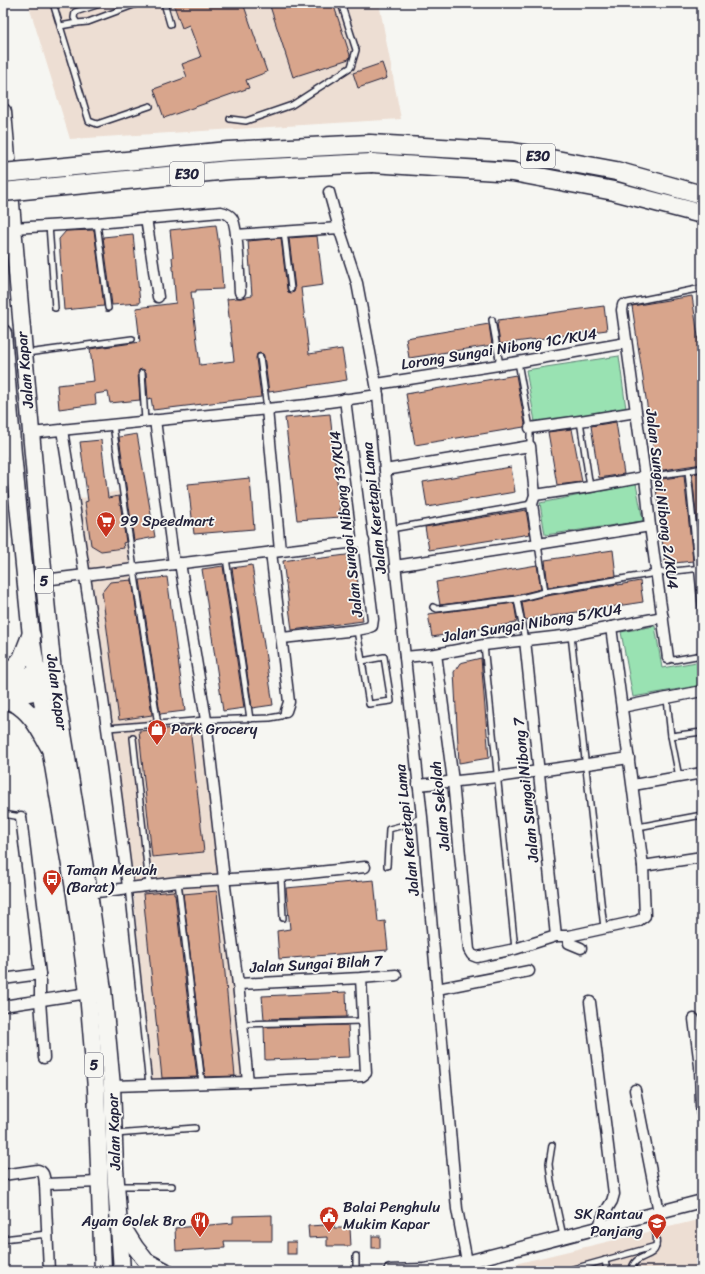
<svg xmlns="http://www.w3.org/2000/svg" width="705" height="1274" font-family="Sriracha,sans-serif">
<style>
.built{fill:#edded3}
.green{fill:#99e2b2;stroke:#5e8276}
.building{fill:#d8a58c;stroke:#22223b}
.lines{fill:none;stroke-linecap:round;stroke-linejoin:round}
.service-casing{stroke:#22223b;stroke-width:8}
.minor-casing{stroke:#22223b;stroke-width:13}
.tertiary-casing{stroke:#22223b;stroke-width:15}
.trunk-casing{stroke:#22223b;stroke-width:19}
.motorway-casing{stroke:#22223b;stroke-width:21}
.service{stroke:#f6f6f2;stroke-width:5}
.minor{stroke:#f6f6f2;stroke-width:10}
.tertiary{stroke:#f6f6f2;stroke-width:12}
.trunk{stroke:#f6f6f2;stroke-width:16}
.motorway{stroke:#f6f6f2;stroke-width:18}
.motorway-bridge-casing{stroke:#22223b;stroke-width:21;stroke-linecap:butt}
.motorway-bridge{stroke:#f6f6f2;stroke-width:18}
.labels{text-anchor:middle;dominant-baseline:central;stroke-width:3.5;stroke-linejoin:round;paint-order:stroke}
.shield{fill:#f6f6f2;stroke:#626272;stroke-width:1}
.shield-label{font-size:14px;font-weight:bold;fill:#22223b}
.street-label{font-size:15px;fill:#22223b;stroke:#f6f6f2}
.poi-label{font-size:15px;fill:#22223b;stroke:#f6f6f2;text-anchor:start}
</style>
<rect width="100%" height="100%" fill="#f6f6f2"/>
<filter id="ink" filterUnits="userSpaceOnUse"><feTurbulence type="fractalNoise" baseFrequency=".025" numOctaves="2"/><feDisplacementMap in="SourceGraphic" scale="8" xChannelSelector="R" yChannelSelector="G"/><feConvolveMatrix kernelMatrix="1 2 1 2 8 2 1 2 1" color-interpolation-filters="sRGB"/></filter>
<g filter="url(#ink)">
<g class="built">
<path d="M28 3H379L401 119 70 139Z"/>
<path d="M119 491 156 727 203 723 244 1079 151 1081 132 879 109 706 77 499Z"/>
<path d="M702 1219V1271H490L523 1262Z"/>
</g>
<g class="green">
<path d="M619 356 626 409 535 422 526 370Z"/>
<path d="M636 484 643 521 545 535 540 503Z"/>
<path d="M655 626 662 668 702 661V685L633 697 621 632Z"/>
</g>
<g class="building">
<path d="M173 3H243L267 72 246 80 249 88 164 118 154 89 187 77 182 64 201 57 189 25 182 28Z"/>
<path d="M269 3H333L350 55 349 59 293 77Z"/>
<path d="M382 63 387 78 358 88 353 73Z"/>
<path d="M216 225 220 252 223 289 196 290V292H191L200 365 234 361 227 299 237 298H241L252 296 248 241 281 238 287 289 288 292 291 293 294 292 295 289 289 238 317 236 323 285 301 288 309 354 342 349 347 380 269 392 264 356 263 354 260 353 257 354 256 358 261 397 153 410 151 398 148 399 146 372 142 369 139 370 138 373 140 400 110 403 108 392 95 394 96 404 59 409 57 385 94 381 90 349 140 342 136 308 176 303 172 257H173L170 230Z"/>
<path d="M94 230 104 306 64 310 59 239 66 231Z"/>
<path d="M133 234 140 303 112 305 103 237Z"/>
<path d="M692 296 702 363V464L657 471 632 306Z"/>
<path d="M604 306 607 330 500 344 497 323H498V320Z"/>
<path d="M489 324 492 345 409 358 406 338Z"/>
<path d="M516 375 525 424 524 427 415 445 406 394Z"/>
<path d="M330 414 341 517 297 520 285 418Z"/>
<path d="M616 422 624 474 599 478 591 426Z"/>
<path d="M572 429 582 482 557 485 548 432Z"/>
<path d="M137 434 155 537 134 541 119 437Z"/>
<path d="M101 440 108 498 119 496 126 542 123 543 124 548 101 551 91 545 85 502 88 501 80 442Z"/>
<path d="M511 467 515 492 427 507 423 482Z"/>
<path d="M702 472V559L701 560 692 474Z"/>
<path d="M684 476 693 561 665 564 655 480Z"/>
<path d="M250 478 254 529 194 534 188 484Z"/>
<path d="M526 510 530 534 429 550 425 527Z"/>
<path d="M613 550 616 576 548 587 545 560Z"/>
<path d="M354 554 363 621 292 630 283 561 315 556V559Z"/>
<path d="M252 565 273 705 252 708 232 568Z"/>
<path d="M537 565 541 589 516 595 440 605 436 582Z"/>
<path d="M223 566 244 708 223 711 202 569Z"/>
<path d="M167 577 185 711 160 714 140 580Z"/>
<path d="M132 580 152 715 119 720 102 592 110 582Z"/>
<path d="M640 581 643 602 525 620 522 602 546 596 618 584V585Z"/>
<path d="M514 603 517 621H516V623L432 637 428 614Z"/>
<path d="M481 658 489 758 459 763 454 672 460 663Z"/>
<path d="M190 727 204 852 152 857 139 731Z"/>
<path d="M374 880 378 922 385 921 388 950 279 959 277 931 290 929 286 888Z"/>
<path d="M174 891V895H175L197 1077 162 1078 143 894Z"/>
<path d="M217 891 235 1076 205 1077 183 894Z"/>
<path d="M346 992 347 1017 264 1019 262 996Z"/>
<path d="M348 1025 350 1057 265 1060 264 1027Z"/>
<path d="M272 1215V1241H224L225 1248 176 1251 175 1228 233 1223V1216Z"/>
<path d="M326 1218H334V1228H350L351 1246H327V1237L309 1238 308 1226 326 1225Z"/>
<rect x="372" y="1236" width="8" height="12"/>
<rect x="287" y="1242" width="9" height="12"/>
</g>
<g class="lines">
<defs>
<g id="service">
<path d="M53 3 89 121 97 124 150 106"/>
<path d="M164 3 170 24"/>
<path d="M77 23 74 18 75 12 103 3"/>
<path d="M60 26 77 23 88 22 139 3"/>
<path d="M230 119 246 121 292 105 351 67 356 50 341 3"/>
<path d="M97 223 108 308"/>
<path d="M49 225 55 308"/>
<path d="M284 231 291 289"/>
<path d="M623 305 627 303 702 288"/>
<path d="M492 320 500 365"/>
<path d="M27 353 132 339"/>
<path d="M260 357 267 409"/>
<path d="M518 362 530 428V446"/>
<path d="M142 373 145 421"/>
<path d="M580 421 590 487"/>
<path d="M113 425 134 569 158 725"/>
<path d="M688 471 702 615"/>
<path d="M645 477 688 471 702 468"/>
<path d="M391 529 532 504"/>
<path d="M538 544 545 592"/>
<path d="M226 558 250 719"/>
<path d="M517 599 525 640"/>
<path d="M433 607 437 609 517 599 545 592 656 573 702 568"/>
<path d="M357 630 369 704 391 701 384 657 362 661"/>
<path d="M571 635 604 928"/>
<path d="M484 645 515 949"/>
<path d="M668 658 674 660 702 655"/>
<path d="M667 699 671 736 679 777"/>
<path d="M108 728 206 720 270 718 281 716 286 711"/>
<path d="M671 736 702 732"/>
<path d="M133 738 149 885"/>
<path d="M3 814 21 817"/>
<path d="M638 827 702 815"/>
<path d="M387 866 389 829 408 824 422 817"/>
<path d="M281 876 283 918"/>
<path d="M178 882 202 1083"/>
<path d="M128 887 149 1085"/>
<path d="M242 1024 363 1021"/>
<path d="M115 1134 195 1128"/>
<path d="M552 1145 549 1164 551 1181 563 1236"/>
<path d="M118 1186H172"/>
<path d="M3 1239 47 1234"/>
<path d="M605 1260 607 1271"/>
<path d="M356 1271V1256"/>
<path d="M571 1271 573 1269 656 1246"/>
<path d="M632 1271C632 1254 654 1259 656 1246 658 1236 654 1224 652 1215"/>
</g>
<g id="minor">
<path d="M329 192 339 228 357 283 378 395 385 470 422 817 457 1209 467 1262"/>
<path d="M146 218 158 297"/>
<path d="M13 228 97 223 221 212C226 213 229 214 232 218 238 227 239 278 240 292"/>
<path d="M236 235 339 228"/>
<path d="M623 305 622 310 645 477 650 526 668 658"/>
<path d="M377 384 518 362 626 343"/>
<path d="M267 409 280 551"/>
<path d="M155 420 174 564"/>
<path d="M530 428 580 421 636 412"/>
<path d="M62 430C87 582 109 734 128 887"/>
<path d="M31 433 307 405 378 395"/>
<path d="M385 470 530 446 535 495 532 504 538 544"/>
<path d="M535 495 590 487 645 477"/>
<path d="M271 552 289 702 286 711"/>
<path d="M180 563 206 720 224 879 238 984 248 1082"/>
<path d="M395 566 538 544 650 526"/>
<path d="M44 580 364 541"/>
<path d="M282 638 357 630 367 628 372 626 373 619 345 399"/>
<path d="M525 640 556 936"/>
<path d="M436 654 453 781 469 950 472 955 477 957 515 949 556 936H569L638 921 645 916 643 866 611 627"/>
<path d="M405 657 436 654 484 645 571 635 663 617"/>
<path d="M622 707 702 691"/>
<path d="M418 785 497 777 629 758"/>
<path d="M633 785 702 773"/>
<path d="M21 817 40 974V1000L44 1058"/>
<path d="M643 866 702 857"/>
<path d="M89 893 178 882 281 876 365 867"/>
<path d="M569 936V943L581 948"/>
<path d="M3 979 40 974"/>
<path d="M238 984 361 978 396 975"/>
<path d="M437 989 529 971"/>
<path d="M590 1002 614 1194 612 1201 604 1214 598 1228"/>
<path d="M3 1006 88 993"/>
<path d="M694 1019 700 1066 701 1106 702 1114"/>
<path d="M112 1086 248 1082 362 1076 366 1073 361 978"/>
<path d="M635 1090 659 1212"/>
<path d="M3 1175 38 1170C45 1172 44 1178 45 1184L100 1182"/>
<path d="M45 1184 49 1271"/>
</g>
<path id="tertiary" d="M390 1271 424 1270 467 1262 702 1201"/>
<g id="trunk">
<path d="M3 112 44 580 53 672 89 893 103 990 112 1086 115 1168 122 1271"/>
<path d="M3 333 13 454 31 636 75 895 88 993 96 1088 103 1271"/>
<path d="M120 1223 135 1247 146 1261 165 1271"/>
</g>
<g id="motorway">
<path d="M370 144 513 152 616 171 702 195"/>
<path d="M372 163 513 172 614 191 702 214"/>
<path d="M3 679 14 668 22 659 31 636"/>
<path d="M3 681 53 672"/>
<path d="M3 697 55 687"/>
<path d="M3 698C9 701 16 702 20 706 34 716 42 733 50 747"/>
</g>
</defs>
<use href="#service" class="service-casing"/>
<use href="#minor" class="minor-casing"/>
<use href="#tertiary" class="tertiary-casing"/>
<use href="#trunk" class="trunk-casing"/>
<use href="#motorway" class="motorway-casing"/>
<use href="#service" class="service"/>
<use href="#minor" class="minor"/>
<use href="#tertiary" class="tertiary"/>
<use href="#trunk" class="trunk"/>
<use href="#motorway" class="motorway"/>
<defs>
<g id="motorway-bridge">
<path d="M3 173 228 151 370 144"/>
<path d="M3 192 229 170 372 163"/>
</g>
</defs>
<use href="#motorway-bridge" class="motorway-bridge-casing"/>
<use href="#motorway-bridge" class="motorway-bridge"/>
</g>
</g>
<defs>
<symbol id="supermarket-pin" viewBox="-11 -11 22 30"><path d="M0 17L-7.5 6A9.5 9.5 0 1 1 7.5 6Z" fill="#c8321e" stroke="#f6f6f2"/><path d="M-6-5.5h2.5l.6 2H6L4.5 2H-2.5L-4.4-4H-6ZM-1.5 3.2a1.3 1.3 0 1 0 .1 0ZM3 3.2a1.3 1.3 0 1 0 .1 0Z" fill="#fff"/></symbol>
<symbol id="shop-pin" viewBox="-11 -11 22 30"><path d="M0 17L-7.5 6A9.5 9.5 0 1 1 7.5 6Z" fill="#c8321e" stroke="#f6f6f2"/><path d="M-5-2.5h2.3a2.7 3.5 0 0 1 5.4 0H5L5.5 6h-11ZM-1.5-2.5h3a1.5 2.3 0 0 0-3 0Z" fill="#fff"/></symbol>
<symbol id="bus-pin" viewBox="-11 -11 22 30"><path d="M0 17L-7.5 6A9.5 9.5 0 1 1 7.5 6Z" fill="#c8321e" stroke="#f6f6f2"/><path d="M-5-6H5V4H4V6H2V4H-2V6H-4V4H-5ZM-3.5-4V0h7V-4ZM-3.5 1.2v1.5H-2V1.2ZM2 1.2v1.5H3.5V1.2Z" fill="#fff"/></symbol>
<symbol id="civic-pin" viewBox="-11 -11 22 30"><path d="M0 17L-7.5 6A9.5 9.5 0 1 1 7.5 6Z" fill="#c8321e" stroke="#f6f6f2"/><path d="M-.6-6.5H3V-4.5H.6V-3L4-1V1h2V6H-6V1h2V-1L-.6-3ZM-1.2 2.5V6h2.4V2.5Z" fill="#fff"/></symbol>
<symbol id="restaurant-pin" viewBox="-11 -11 22 30"><path d="M0 17L-7.5 6A9.5 9.5 0 1 1 7.5 6Z" fill="#c8321e" stroke="#f6f6f2"/><path d="M-5-6h1v4h1v-4h1v4h1v-4h1v5L-1.5 .5V6h-2V.5L-5-1ZM5-6V6H3V1.5H1.5Q1.5-4 5-6Z" fill="#fff"/></symbol>
<symbol id="school-pin" viewBox="-11 -11 22 30"><path d="M0 17L-7.5 6A9.5 9.5 0 1 1 7.5 6Z" fill="#c8321e" stroke="#f6f6f2"/><path d="M0-5L7-2L0 1L-7-2ZM-4 1L0 2.5L4 1V4Q0 6-4 4Z" fill="#fff"/></symbol>
</defs>
<g fill-rule="evenodd">
<use href="#supermarket-pin" x="95" y="510" width="22" height="30"/>
<use href="#shop-pin" x="146" y="718" width="22" height="30"/>
<use href="#bus-pin" x="41" y="868" width="22" height="30"/>
<use href="#civic-pin" x="318" y="1205" width="22" height="30"/>
<use href="#restaurant-pin" x="189" y="1210" width="22" height="30"/>
<use href="#school-pin" x="646" y="1212" width="22" height="30"/>
</g>
<g class="labels">
<g class="shield">
<rect x="521" y="144" width="34" height="24" rx="3"/>
<rect x="170" y="162" width="34" height="24" rx="3"/>
<rect x="35" y="569" width="18" height="24" rx="3"/>
<rect x="85" y="1053" width="18" height="24" rx="3"/>
</g>
<g class="shield-label">
<text x="538" y="156">E30</text>
<text x="187" y="174">E30</text>
<text x="44" y="581">5</text>
<text x="94" y="1065">5</text>
</g>
<g class="street-label">
<text transform="translate(499 349) rotate(-9)">Lorong Sungai Nibong 1C/KU4</text>
<text transform="translate(25 370) rotate(-95)">Jalan Kapar</text>
<text transform="translate(662 499) rotate(83)">Jalan Sungai Nibong 2/KU4</text>
<text transform="translate(374 508) rotate(-96)">Jalan Keretapi Lama</text>
<text transform="translate(346 524) rotate(-97)">Jalan Sungai Nibong 13/KU4</text>
<text transform="translate(532 623) rotate(-9)">Jalan Sungai Nibong 5/KU4</text>
<text transform="translate(57 692) rotate(82)">Jalan Kapar</text>
<text transform="translate(526 790) rotate(-96)">Jalan Sungai Nibong 7</text>
<text transform="translate(440 806) rotate(-96)">Jalan Sekolah</text>
<text transform="translate(407 830) rotate(-96)">Jalan Keretapi Lama</text>
<text transform="translate(316 964) rotate(-3)">Jalan Sungai Bilah 7</text>
<text transform="translate(114 1132) rotate(-92)">Jalan Kapar</text>
</g>
<g class="poi-label">
<text x="120" y="521">99 Speedmart</text>
<text x="171" y="729">Park Grocery</text>
<text x="66" y="870">Taman Mewah<tspan x="66" dy="17">(Barat)</tspan></text>
<text x="343" y="1207">Balai Penghulu<tspan x="343" dy="17">Mukim Kapar</tspan></text>
<text x="643" y="1214" text-anchor="end">SK Rantau<tspan x="643" dy="17">Panjang</tspan></text>
<text x="186" y="1221" text-anchor="end">Ayam Golek Bro</text>
</g>
</g>
<rect width="705" height="1274" fill="none" stroke="#f6f6f2" stroke-width="16"/>
<rect x="8" y="8" width="689" height="1258" fill="none" stroke="#22223b" stroke-width="1.5" filter="url(#ink)"/>
</svg>
